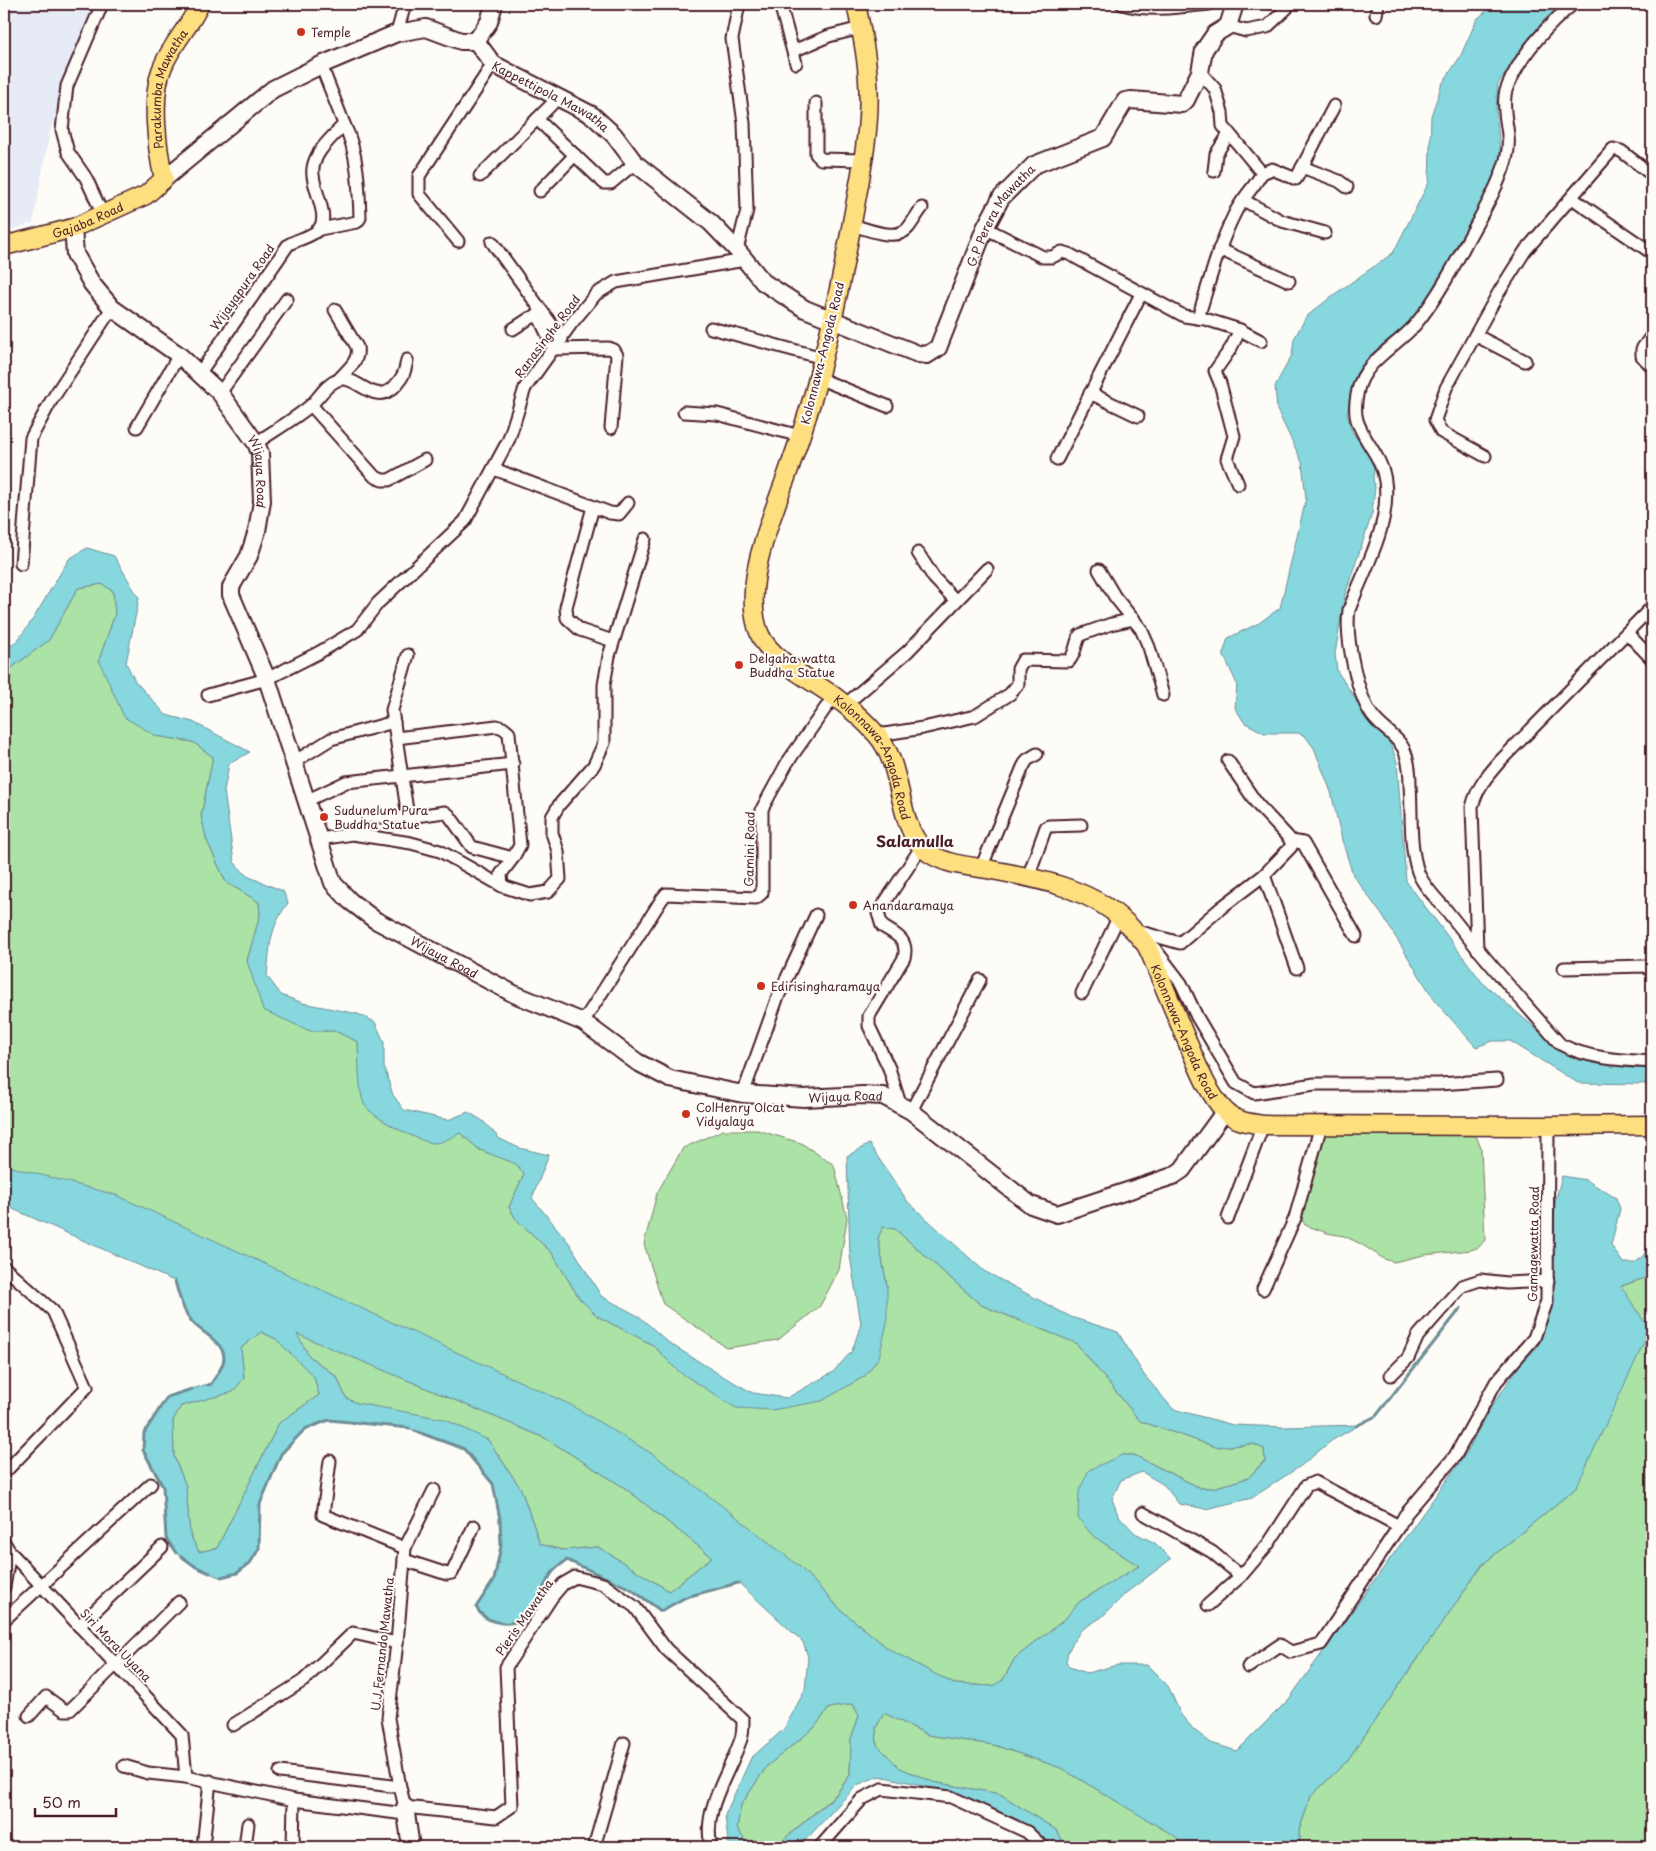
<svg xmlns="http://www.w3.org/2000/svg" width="1656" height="1851" font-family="'Playpen Sans',sans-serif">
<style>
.built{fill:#e7ebf6}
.green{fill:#abe2a5;stroke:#7a8068}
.water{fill:#86d7de;stroke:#6e8d96;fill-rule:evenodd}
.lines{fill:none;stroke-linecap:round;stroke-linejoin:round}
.stream{stroke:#6e8d96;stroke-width:3}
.street-casing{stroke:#4a1f2b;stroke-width:15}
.secondary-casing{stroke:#4a1f2b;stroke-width:20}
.primary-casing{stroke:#4a1f2b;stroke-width:21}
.street{stroke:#fdfcf7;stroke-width:11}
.secondary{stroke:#fdfcf7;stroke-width:16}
.primary{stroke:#fedf80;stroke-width:18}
.poi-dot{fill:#c8321e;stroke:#fdfcf7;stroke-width:2}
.labels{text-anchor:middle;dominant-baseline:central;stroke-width:4;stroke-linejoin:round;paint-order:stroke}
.poi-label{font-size:12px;fill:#4a1f2b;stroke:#fdfcf7;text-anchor:start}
.street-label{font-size:12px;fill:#4a1f2b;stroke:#fdfcf7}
.quarter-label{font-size:15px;font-weight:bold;fill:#4a1f2b;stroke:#fdfcf7}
</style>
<rect width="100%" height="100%" fill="#fdfcf7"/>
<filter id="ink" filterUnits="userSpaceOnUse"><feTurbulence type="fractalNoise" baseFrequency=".02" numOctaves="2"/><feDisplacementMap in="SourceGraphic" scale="10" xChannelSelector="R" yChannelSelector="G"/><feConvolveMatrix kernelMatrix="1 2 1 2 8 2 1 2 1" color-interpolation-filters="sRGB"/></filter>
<g filter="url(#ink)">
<path class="built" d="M4 4H97L50 131 33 223 4 232Z"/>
<g class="green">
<path d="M102 584 113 591 115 614 99 660 156 736 193 742 213 757 201 816 207 841 226 882 259 902 260 915 247 961 310 1031H335L358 1042 361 1091 436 1143 460 1133 480 1150 516 1163 524 1174 509 1207 516 1219 552 1253 579 1298 597 1316 653 1345 678 1371 772 1410 865 1376 887 1286 878 1238 882 1227 895 1229 981 1305 1076 1343 1140 1421 1216 1447 1253 1444 1264 1449 1265 1460 1248 1478 1213 1488H1200L1134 1455H1122L1093 1536 1139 1566 1079 1602 1064 1620 1015 1658 1003 1680 993 1686 954 1684 890 1650 841 1610 800 1567 4 1165V670L10 669 49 640 78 588Z"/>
<path d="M723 1130H757L801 1143 834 1165 847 1218 839 1270 820 1306 778 1340 727 1348 663 1304 644 1244 657 1193 683 1148Z"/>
<path d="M1328 1133 1473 1134 1477 1138 1481 1148 1485 1240 1479 1247 1471 1250 1424 1255 1394 1262 1384 1259 1361 1244 1344 1236 1327 1233 1305 1225 1301 1218 1321 1140Z"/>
<path d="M1652 1266V1847H1299V1831L1311 1796 1347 1761 1482 1565 1576 1488 1621 1286 1645 1278Z"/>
<path d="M261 1332 276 1339 314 1377 319 1395 279 1423 217 1548 199 1552 190 1535 186 1486 174 1457 173 1420 181 1406 233 1391 244 1378 241 1348Z"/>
<path d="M296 1333 545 1438 625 1488 712 1557 669 1591 598 1547 562 1550 540 1544 521 1489 488 1440 357 1403 346 1398 337 1377 309 1356Z"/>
<path d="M853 1704 859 1716 851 1739 850 1775 836 1794 775 1847H749L737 1828 741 1805 767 1766 814 1728 829 1708Z"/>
<path d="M884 1713 928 1735 994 1745 1061 1768 1177 1837 1182 1847H1067L1056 1830 1000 1794 933 1782 900 1768 877 1745 876 1728Z"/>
</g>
<g class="water">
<path d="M1500 4H1564L1544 20 1498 84 1496 109 1501 162 1491 184 1451 258 1406 331 1356 375 1347 414 1352 432 1366 450 1374 466 1373 479 1375 487 1372 514 1345 595 1335 654 1337 671 1363 710 1391 745 1397 762 1406 881 1482 982 1558 1048 1577 1060 1652 1065V1084L1578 1083 1510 1041H1493L1476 1047 1435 1001 1382 915 1353 875 1342 840 1331 792 1314 748 1305 736 1298 733H1264L1244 722 1235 708 1237 684 1223 654 1228 638 1259 623 1280 608 1306 499 1302 462 1277 410 1275 386 1292 355 1294 339 1306 317 1332 296 1393 253 1429 182 1431 116 1442 84 1460 57 1477 19 1491 7Z"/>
<path d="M87 548 114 556 139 598 126 663 135 681 166 715 193 722 250 752 229 764 224 791 234 862 247 876 283 891 288 903C269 929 270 946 267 976L281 995 303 1003 358 1014 375 1022 384 1042V1067L393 1095 404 1110 448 1120 468 1112 483 1121 500 1139 519 1148 549 1155 532 1198 570 1244 601 1296 640 1317 669 1343 719 1374 753 1393 787 1398 833 1372 852 1351 861 1324 850 1256 847 1156 869 1144 908 1202 984 1271 1071 1317 1118 1332 1144 1375 1173 1409 1233 1425 1284 1427 1359 1425 1331 1441 1302 1465 1252 1498 1206 1509 1179 1504 1164 1485 1142 1472 1121 1480 1112 1499 1118 1515 1135 1533 1155 1543 1171 1559 1126 1593 1102 1617 1081 1630 1073 1642 1068 1652 1066 1661 1069 1667 1087 1673 1117 1665H1147L1168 1686 1181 1715 1194 1730 1211 1743 1237 1751 1289 1699 1467 1452 1488 1412 1519 1366 1538 1346 1547 1320 1552 1284 1555 1202 1562 1176 1586 1180 1616 1198 1620 1209 1611 1245 1623 1263H1635L1643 1256 1652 1241V1266L1645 1278 1621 1286 1650 1330 1576 1488 1482 1565 1347 1761 1311 1796 1299 1830V1847H1182L1176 1837 1061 1768 994 1745 928 1735 884 1713 876 1728 877 1745 900 1768 933 1782 1000 1794 1056 1830 1067 1847H1050L1019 1820 976 1802 913 1783 879 1776 857 1785 799 1847H775L836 1795 850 1775 851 1739 859 1716 853 1704 829 1708 814 1728 767 1766 741 1805 737 1828 749 1847H732L728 1842 725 1815 751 1758 784 1729 805 1690 808 1657 803 1642 739 1583 686 1597 661 1611 631 1589 567 1561C562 1564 555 1568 552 1573 537 1595 532 1630 497 1622 487 1620 480 1615 476 1607L494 1580 501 1546 499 1519 493 1484 464 1449 408 1428 330 1420 305 1429 282 1454 260 1504 259 1549 250 1563 237 1573 219 1577 196 1567 176 1553 166 1538 163 1487 143 1450 144 1433 167 1397 211 1383C215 1377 221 1370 223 1363 229 1345 204 1334 194 1324 183 1312 179 1296 174 1281L4 1205V1165L116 1195 571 1405 654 1455 738 1518 800 1567 841 1610 890 1650 954 1684 993 1686 1003 1680 1015 1658 1064 1620 1079 1602 1139 1566 1093 1536 1078 1518 1079 1491 1089 1470 1122 1455H1134L1200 1488H1213L1248 1478 1265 1461 1264 1449 1253 1444 1216 1447 1140 1421 1076 1343 981 1305 895 1229 883 1227 878 1238 887 1286V1323L879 1357 865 1376 822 1401 772 1410 736 1408 678 1371 653 1345 597 1316 579 1298 552 1253 516 1219 509 1207 524 1174 516 1164 480 1150 460 1133C452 1137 442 1143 434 1143 421 1143 369 1116 364 1104 358 1091 359 1057 358 1042L335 1031H310L263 1010 247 961 260 915 259 902 226 882 207 841 201 816 213 757 193 742 156 736 124 717 99 660 115 614 113 591 102 584 78 588 49 640 10 669 4 670V650L18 640 33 619 69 559ZM261 1332 276 1339 314 1377 319 1395 279 1423 217 1548 199 1552 190 1535 186 1486 174 1457 173 1420 181 1406 233 1392 244 1378 241 1348ZM297 1334 545 1438 625 1488 712 1557 669 1591 598 1547 562 1550 540 1544 521 1489 488 1440 444 1419 357 1403 346 1398 337 1377 309 1356Z"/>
</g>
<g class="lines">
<g class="stream">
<path d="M175 1281C179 1296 183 1312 194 1324 204 1334 229 1345 223 1363 221 1370 215 1377 211 1384L208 1385"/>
<path d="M1356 1426 1376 1416 1461 1308"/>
<path d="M415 1431 464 1449 493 1484 500 1519 501 1546 494 1580 476 1607C480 1615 487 1620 497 1622 532 1630 537 1595 552 1573 555 1568 562 1564 567 1560L631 1589 661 1611 686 1597 738 1583"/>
<path d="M176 1553 166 1538 163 1487 143 1450 144 1433 167 1397 192 1389"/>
<path d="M181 1556 196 1567 210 1573"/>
<path d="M221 1577 237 1573 250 1563 259 1549 260 1504 281 1454 305 1429 329 1420 409 1428"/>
</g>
<defs>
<g id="street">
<path d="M100 4V9L67 86 62 130 68 152 86 178 103 215"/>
<path d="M780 4 796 63"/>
<path d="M1122 4C1151 12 1181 7 1209 4"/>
<path d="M1573 4C1548 25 1526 48 1511 79 1509 84 1505 90 1505 96 1502 119 1513 135 1506 160 1497 191 1478 220 1463 249 1449 276 1434 302 1415 325 1397 346 1364 361 1358 390 1356 399 1354 410 1357 420 1363 441 1382 456 1385 481 1391 526 1364 569 1349 610 1345 636 1357 699 1375 719 1384 730 1400 738 1405 752 1409 762 1410 774 1410 785 1412 813 1409 845 1418 872 1423 886 1437 899 1447 911 1483 957 1521 1000 1560 1044 1588 1059 1621 1060 1652 1062"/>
<path d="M1376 15 1378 4"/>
<path d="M1228 26 1246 31 1267 27 1287 8 1288 4"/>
<path d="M397 33 405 4"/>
<path d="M793 51 829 36 861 28"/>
<path d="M816 103V154L821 159 863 160"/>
<path d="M537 119 604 183H611L635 163"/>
<path d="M1302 167 1339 181 1347 187"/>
<path d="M1214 171 1216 154 1229 134"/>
<path d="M1262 173 1272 169 1296 179 1334 106"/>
<path d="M480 176 559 97"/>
<path d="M540 191 575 155"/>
<path d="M1572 198 1652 253"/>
<path d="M1243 200 1282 221 1325 233"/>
<path d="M852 225C867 229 896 242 908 228 913 222 917 214 922 208"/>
<path d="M985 228 1043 257H1052L1062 252 1069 254 1184 316 1205 319 1240 330 1261 341"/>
<path d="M320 229 357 222 360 218C359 187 358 152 344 124"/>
<path d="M458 241 419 194V176L493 64"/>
<path d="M492 242 562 339"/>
<path d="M1219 249 1289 281"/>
<path d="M737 250 747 210 744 123 732 39 739 4"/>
<path d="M335 310 357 347C360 360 348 369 340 378"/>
<path d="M1198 318C1209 283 1218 247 1234 215 1241 199 1254 188 1262 173L1223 126 1222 112 1215 89 1200 72"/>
<path d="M711 328 823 358"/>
<path d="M513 329 530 318 536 316 540 319 554 349 609 348 614 350 617 355 611 428"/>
<path d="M1475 335 1525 361"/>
<path d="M1652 335 1642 349V356L1652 367"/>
<path d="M199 374 288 245C297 239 312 237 319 229 331 215 310 186 313 168 315 151 333 137 344 124L321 65"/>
<path d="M818 378 887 406"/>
<path d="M220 393 287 299"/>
<path d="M1090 393 1138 416"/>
<path d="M311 405 374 476 382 480H389L425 460"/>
<path d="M684 412 717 414 800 436"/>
<path d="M137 427 179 355"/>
<path d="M256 443C274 431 293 420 310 406 319 398 326 384 338 380 356 373 373 407 394 387 403 378 405 372 407 360"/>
<path d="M1485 456 1441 432 1435 420 1446 388 1499 292 1525 251 1613 149 1621 151 1647 171 1652 173"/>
<path d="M1057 459 1141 294"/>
<path d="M494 469 610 513 619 514 628 503"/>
<path d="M1238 484 1227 459 1234 436 1220 383 1215 371 1231 348 1240 330"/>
<path d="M593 507 566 607 567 618 580 630 613 641"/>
<path d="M918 553 934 578 956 601"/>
<path d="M21 564 31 438 51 401 112 308"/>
<path d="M1099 570 1115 597 1141 629 1149 647 1163 695"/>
<path d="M1627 633 1652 659"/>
<path d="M408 655 392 710 408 817"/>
<path d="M208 695 267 679 318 653 357 630 378 603 465 521 509 439 525 388 571 324 596 294 616 282 745 260"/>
<path d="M845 705 907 652 987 569"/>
<path d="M878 735 923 728 975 716 1010 694 1018 684V669L1023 660 1069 661C1076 653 1075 644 1080 635L1111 624 1134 619"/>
<path d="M294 762 331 739 394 722"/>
<path d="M306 801 346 782 513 764"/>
<path d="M367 817H408L445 812 449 815 472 847 513 858 520 845 509 733 503 728 497 726 396 738"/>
<path d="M320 839 352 834 411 843 440 851 502 886 530 895 548 892 560 879 558 851 552 833V817L559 805 594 765 604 743V685L609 656 645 539"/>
<path d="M1291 841 1303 843 1356 936"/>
<path d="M981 868 1023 767 1027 760 1037 754"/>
<path d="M1264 875 1297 968"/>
<path d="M1028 877 1046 827 1049 826 1081 825"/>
<path d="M502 886 501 874 513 858"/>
<path d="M1134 930 1180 943 1222 907 1264 875 1291 847V841L1287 836 1257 804 1228 761"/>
<path d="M1152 945 1181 983 1197 1017 1236 1083 1254 1093 1315 1084H1439L1497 1080"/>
<path d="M1477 949 1472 807C1477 787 1488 775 1501 760L1652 607"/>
<path d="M1564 968 1646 966 1652 972"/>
<path d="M1082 993 1119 916"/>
<path d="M583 1022 662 899 666 894 756 898 762 893V809L787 763 834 696"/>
<path d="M743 1094 777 999 816 915"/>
<path d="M900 1104 889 1068 869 1026V1016L904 958C909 939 895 934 882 926L878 913 922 846"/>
<path d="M911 1111 980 980"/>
<path d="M1228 1218 1263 1125"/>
<path d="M4 1267 53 1311 87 1387 4 1473"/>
<path d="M1263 1289 1295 1218 1321 1125"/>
<path d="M1391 1375 1408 1358 1418 1336 1462 1286 1480 1280 1507 1283 1548 1281"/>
<path d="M330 1461 323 1515 405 1548"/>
<path d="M434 1490 405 1548 397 1643 388 1718 400 1787 405 1807 496 1817 512 1806 506 1667 552 1597 563 1584 575 1577 603 1584 635 1607 666 1649 743 1720C743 1726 743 1733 741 1739 729 1775 702 1808 711 1847"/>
<path d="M1143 1513 1212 1552 1241 1576"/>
<path d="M4 1542 10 1552 182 1735 186 1777"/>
<path d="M404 1560 447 1574 452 1573 474 1526"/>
<path d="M4 1587 10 1552"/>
<path d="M1208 1605 1241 1576 1269 1543 1306 1486 1315 1482 1399 1526"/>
<path d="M4 1620 151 1484"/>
<path d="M79 1626 162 1547"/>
<path d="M1248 1667 1280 1645 1291 1652 1321 1644 1399 1526 1405 1515 1455 1456 1496 1382 1534 1338 1547 1301 1548 1126"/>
<path d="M29 1716 46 1697 64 1710H70L179 1602"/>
<path d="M233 1725 303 1681 353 1633 397 1643"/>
<path d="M124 1766 148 1773 186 1777 294 1800 405 1814"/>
<path d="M280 1772 400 1787"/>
<path d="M203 1847 210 1781"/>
<path d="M245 1847 248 1824"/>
<path d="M293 1847 294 1800"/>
<path d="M594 1847 624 1743"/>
<path d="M820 1847 862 1799 882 1789 951 1797 1027 1832 1043 1847"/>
</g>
<g id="secondary">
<path d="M476 41 489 22 494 4"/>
<path id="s1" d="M164 179 273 89 321 65 397 33 426 28 461 41H476L493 64 592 115 614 135 635 163 711 223 737 250 763 282 805 309 918 354 927 355 938 348 985 228 1001 198 1034 165 1103 138 1125 101 1131 100 1182 104 1186 100 1200 72 1204 50 1215 34 1228 26 1235 4"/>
<path id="s2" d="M73 228 75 254 92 284 112 308 179 355 220 393 256 443 260 453 262 501 257 531 249 556 231 587V595L267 679 333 883 350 901 375 920 514 994 583 1022 637 1062 670 1079 743 1094 804 1098 863 1095 883 1096 911 1111 1031 1205 1057 1214 1173 1176 1182 1170 1225 1111"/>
<path d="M405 1807 411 1847"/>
</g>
<g id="primary">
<path id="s3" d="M856 4C861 28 867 55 868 80 871 122 863 164 855 206 845 263 833 321 818 378 810 410 799 441 788 472 772 517 740 588 760 635 772 661 812 680 835 697 850 708 865 721 877 735 905 767 895 823 925 850 942 865 971 866 992 870 1036 878 1088 888 1122 919 1131 927 1139 936 1146 945 1153 957 1157 972 1163 984 1173 1008 1183 1032 1193 1055 1201 1074 1210 1095 1224 1110 1234 1121 1249 1123 1263 1125L1548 1126 1652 1125"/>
<path id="s4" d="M4 246 73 228 146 195 164 179C157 150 150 95 163 66 172 44 190 26 200 4"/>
</g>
</defs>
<use href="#street" class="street-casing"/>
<use href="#secondary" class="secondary-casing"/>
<use href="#primary" class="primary-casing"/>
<use href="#street" class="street"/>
<use href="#secondary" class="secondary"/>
<use href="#primary" class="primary"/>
</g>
</g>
<g class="poi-dot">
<circle cx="301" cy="32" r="5"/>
<circle cx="739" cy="665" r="5"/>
<circle cx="324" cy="817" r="5"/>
<circle cx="853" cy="905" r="5"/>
<circle cx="761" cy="986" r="5"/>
<circle cx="686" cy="1114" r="5"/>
</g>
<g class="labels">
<g class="poi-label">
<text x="311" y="32">Temple</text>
<text x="749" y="658">Delgaha watta<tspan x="749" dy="14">Buddha Statue</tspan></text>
<text x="334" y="810">Sudunelum Pura<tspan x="334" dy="14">Buddha Statue</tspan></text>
<text x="863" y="905">Anandaramaya</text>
<text x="771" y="986">Edirisingharamaya</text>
<text x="696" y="1107">ColHenry Olcat<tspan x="696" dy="14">Vidyalaya</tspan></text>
</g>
<g class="street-label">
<text stroke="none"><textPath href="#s4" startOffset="269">Parakumba Mawatha</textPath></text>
<text stroke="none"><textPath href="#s1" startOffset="454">Kappettipola Mawatha</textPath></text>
<text stroke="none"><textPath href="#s1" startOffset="1081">G.P Perera Mawatha</textPath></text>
<text stroke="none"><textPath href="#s4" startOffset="88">Gajaba Road</textPath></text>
<text transform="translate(242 287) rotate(-55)">Wijayapura Road</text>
<text transform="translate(547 336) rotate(-53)">Ranasinghe Road</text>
<text transform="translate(822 353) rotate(-76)">Kolonnawa-Angoda Road</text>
<text stroke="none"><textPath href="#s2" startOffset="320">Wijaya Road</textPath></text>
<text stroke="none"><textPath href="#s3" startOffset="820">Kolonnawa-Angoda Road</textPath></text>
<text transform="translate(749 849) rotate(-89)">Gamini Road</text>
<text stroke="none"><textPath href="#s2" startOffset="891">Wijaya Road</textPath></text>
<text stroke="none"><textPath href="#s3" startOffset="1271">Kolonnawa-Angoda Road</textPath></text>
<text stroke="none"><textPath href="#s2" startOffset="1326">Wijaya Road</textPath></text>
<text transform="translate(1533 1244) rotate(-89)">Gamagewatta Road</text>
<text transform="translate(524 1617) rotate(-55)">Pieris Mawatha</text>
<text transform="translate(382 1644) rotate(-84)">U.J Fernando Mawatha</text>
<text transform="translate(116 1645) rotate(46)">Siri Mora Uyana</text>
</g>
<g class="quarter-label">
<text x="915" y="840">Salamulla</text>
</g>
</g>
<rect width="1656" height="1851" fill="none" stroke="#fdfcf7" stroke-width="20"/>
<rect x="10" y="10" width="1636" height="1831" fill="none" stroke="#4a1f2b" stroke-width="2" filter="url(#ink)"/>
<path d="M35 1808v8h81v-8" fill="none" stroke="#4a1f2b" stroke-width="2.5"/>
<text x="42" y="1808" font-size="15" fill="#4a1f2b" stroke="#fdfcf7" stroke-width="4" paint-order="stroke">50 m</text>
</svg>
